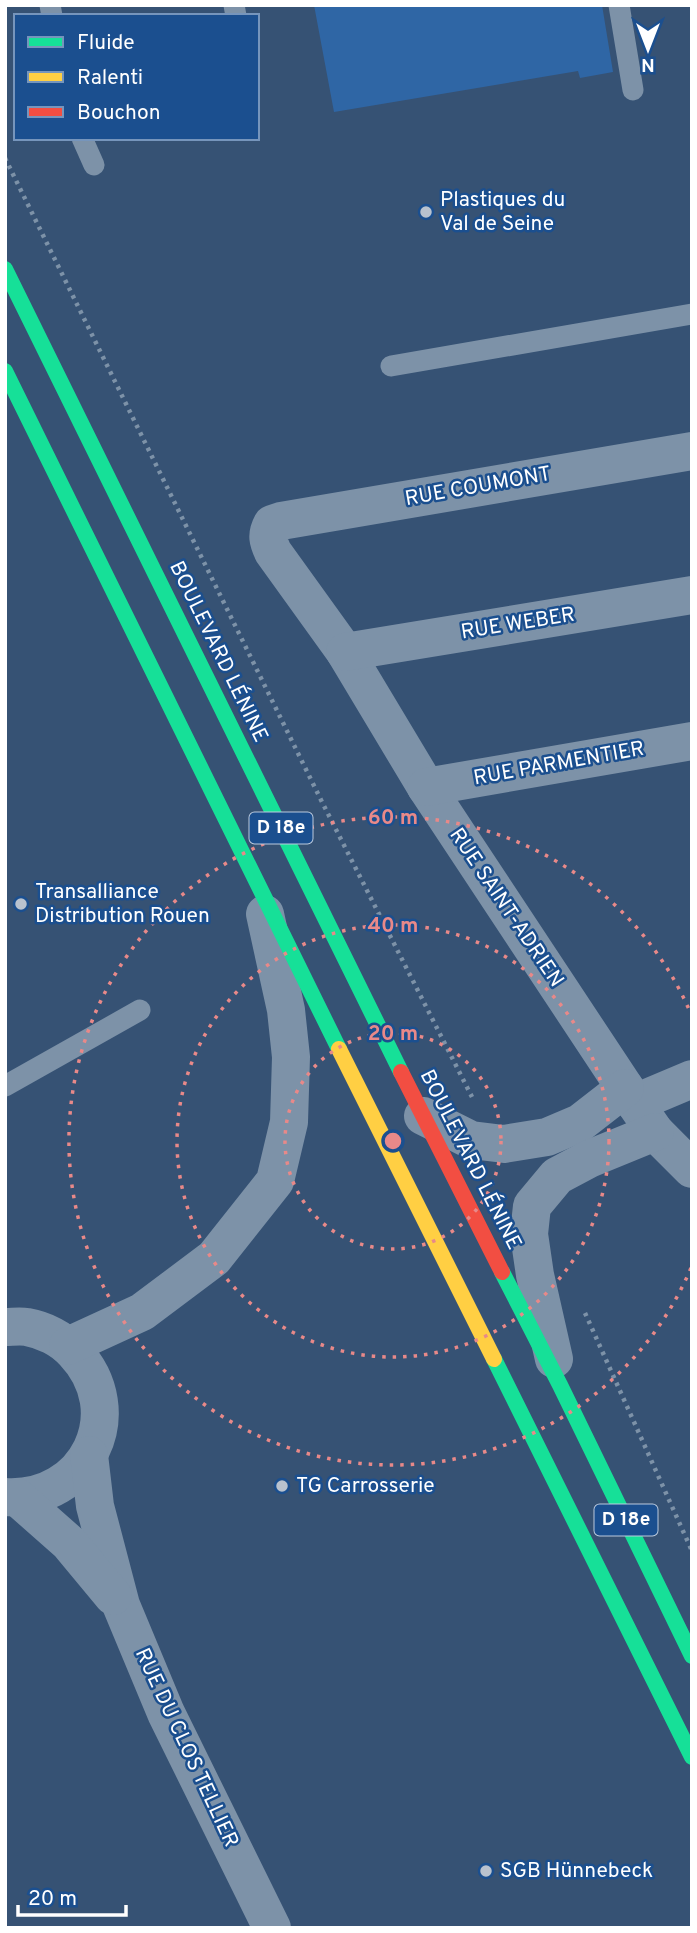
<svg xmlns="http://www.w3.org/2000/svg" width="697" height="1933" font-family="Overpass,sans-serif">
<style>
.green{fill:#2f66a5}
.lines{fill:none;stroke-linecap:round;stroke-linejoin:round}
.path{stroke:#7d92a8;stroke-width:4.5;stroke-dasharray:3.5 5;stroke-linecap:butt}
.lane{stroke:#7d92a8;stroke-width:21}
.street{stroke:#7d92a8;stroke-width:38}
.fast{stroke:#16e098;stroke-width:16}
.slow{stroke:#ffcf43;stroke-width:16}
.jam{stroke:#f24e42;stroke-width:16}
.ring{fill:none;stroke:#e88989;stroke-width:3.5;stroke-dasharray:3.5 7}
.poi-dot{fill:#b9c2ce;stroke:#1b4f8f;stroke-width:2.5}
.labels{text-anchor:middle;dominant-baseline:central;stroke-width:5;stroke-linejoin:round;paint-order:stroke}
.shield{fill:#1b4f8f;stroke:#bbcadd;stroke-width:2}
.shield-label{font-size:19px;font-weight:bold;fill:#fff}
.poi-label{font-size:21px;fill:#fff;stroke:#1b4f8f;text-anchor:start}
.street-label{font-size:21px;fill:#fff;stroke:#1b4f8f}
.centre{fill:#e88989;stroke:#1b4f8f;stroke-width:3.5}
.ring-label{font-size:21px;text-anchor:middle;font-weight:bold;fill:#e88989;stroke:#1b4f8f;stroke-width:5;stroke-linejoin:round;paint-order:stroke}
</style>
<rect width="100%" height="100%" fill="#365274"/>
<path class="green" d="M314 5H602L613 72 580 78 578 71 334 112Z"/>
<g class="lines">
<g class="path">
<path d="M5 158 321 800 472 1097"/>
<path d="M585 1313 692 1551"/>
</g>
<g class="lane">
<path d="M50 5 52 16"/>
<path d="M234 5 236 16"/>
<path d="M619 5 633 90"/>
<path d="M82 138 94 165"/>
<path d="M391 366 692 314"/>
<path d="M5 1086 140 1010"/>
</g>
<g class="street">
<path d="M692 451 281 521 272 524C266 535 268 541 273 552L345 652 426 787 635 1103 655 1132 692 1169"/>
<path d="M345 652 692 595"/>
<path d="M426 787 692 741"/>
<path d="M635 1103 692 1079"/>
<path d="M423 1116 471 1140 504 1144 547 1137 580 1123 625 1088"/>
<path d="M5 1327C12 1327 20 1326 27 1327 44 1330 62 1339 74 1352 131 1412 87 1502 5 1497"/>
<path d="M68 1346 142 1312 214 1258 275 1181 289 1122 291 1057 286 1010 265 914"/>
<path d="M554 1359 535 1275 529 1234 532 1206 557 1176 589 1159 655 1132"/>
<path d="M89 1455 95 1506 121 1605 166 1713 272 1928"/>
<path d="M18 1498 69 1543 113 1596"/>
</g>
<g class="fast">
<path d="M5 269 401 1072"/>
<path d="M5 371 339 1049"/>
<path d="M502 1272 560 1385 692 1656"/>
<path d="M494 1359 692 1757"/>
</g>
<path class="slow" d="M339 1049 494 1359"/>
<path class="jam" d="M401 1072 502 1272"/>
</g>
<g class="ring">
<circle cx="393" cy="1141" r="108"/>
<circle cx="393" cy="1141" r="216"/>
<path d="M691 1268A324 324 0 1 1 691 1014"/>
</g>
<g class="poi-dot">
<circle cx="426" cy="212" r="7"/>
<circle cx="21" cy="904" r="7"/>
<circle cx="282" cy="1486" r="7"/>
<circle cx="486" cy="1871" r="7"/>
</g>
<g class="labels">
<g class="shield">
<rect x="249.5" y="812.5" width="63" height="31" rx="5"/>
<rect x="594.5" y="1504.5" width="63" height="31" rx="5"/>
</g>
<g class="shield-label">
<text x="281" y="828">D 18e</text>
<text x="626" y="1520">D 18e</text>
</g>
<g class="poi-label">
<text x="440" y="200">Plastiques du<tspan x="440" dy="24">Val de Seine</tspan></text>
<text x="35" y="892">Transalliance<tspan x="35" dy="24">Distribution Rouen</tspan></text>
<text x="296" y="1486">TG Carrosserie</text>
<text x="500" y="1871">SGB Hünnebeck</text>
</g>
<g class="street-label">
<text transform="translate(478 487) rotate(-10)">RUE COUMONT</text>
<text transform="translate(518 624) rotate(-9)">RUE WEBER</text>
<text transform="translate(218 652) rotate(64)">BOULEVARD LÉNINE</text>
<text transform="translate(559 764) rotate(-10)">RUE PARMENTIER</text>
<text transform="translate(506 908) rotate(56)">RUE SAINT-ADRIEN</text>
<text transform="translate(470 1160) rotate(63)">BOULEVARD LÉNINE</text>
<text transform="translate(186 1748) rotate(65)">RUE DU CLOS TELLIER</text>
</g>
</g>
<circle cx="393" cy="1141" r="10" class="centre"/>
<g class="ring-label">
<text x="393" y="824">60 m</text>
<text x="393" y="932">40 m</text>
<text x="393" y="1040">20 m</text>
</g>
<rect width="697" height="1933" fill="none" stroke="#ffffff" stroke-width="14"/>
<rect x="14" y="14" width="245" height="126" fill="#1b4f8f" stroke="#7695bc" stroke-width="2"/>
<rect x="28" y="37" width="35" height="10" fill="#16e098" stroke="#7695bc" stroke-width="2"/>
<text x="77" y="49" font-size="21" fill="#ffffff">Fluide</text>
<rect x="28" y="72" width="35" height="10" fill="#ffcf43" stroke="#7695bc" stroke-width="2"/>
<text x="77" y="84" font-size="21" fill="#ffffff">Ralenti</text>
<rect x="28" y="107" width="35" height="10" fill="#f24e42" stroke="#7695bc" stroke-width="2"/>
<text x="77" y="119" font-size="21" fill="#ffffff">Bouchon</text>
<g transform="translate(648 49) rotate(180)" stroke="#1b4f8f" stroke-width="5" paint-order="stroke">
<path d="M0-5L12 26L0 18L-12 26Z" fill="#ffffff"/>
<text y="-10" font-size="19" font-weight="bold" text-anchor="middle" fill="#ffffff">N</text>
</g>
<path d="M18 1905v10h108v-10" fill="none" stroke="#ffffff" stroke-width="3.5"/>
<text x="28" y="1905" font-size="21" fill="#ffffff" stroke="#1b4f8f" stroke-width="5" paint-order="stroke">20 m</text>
</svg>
